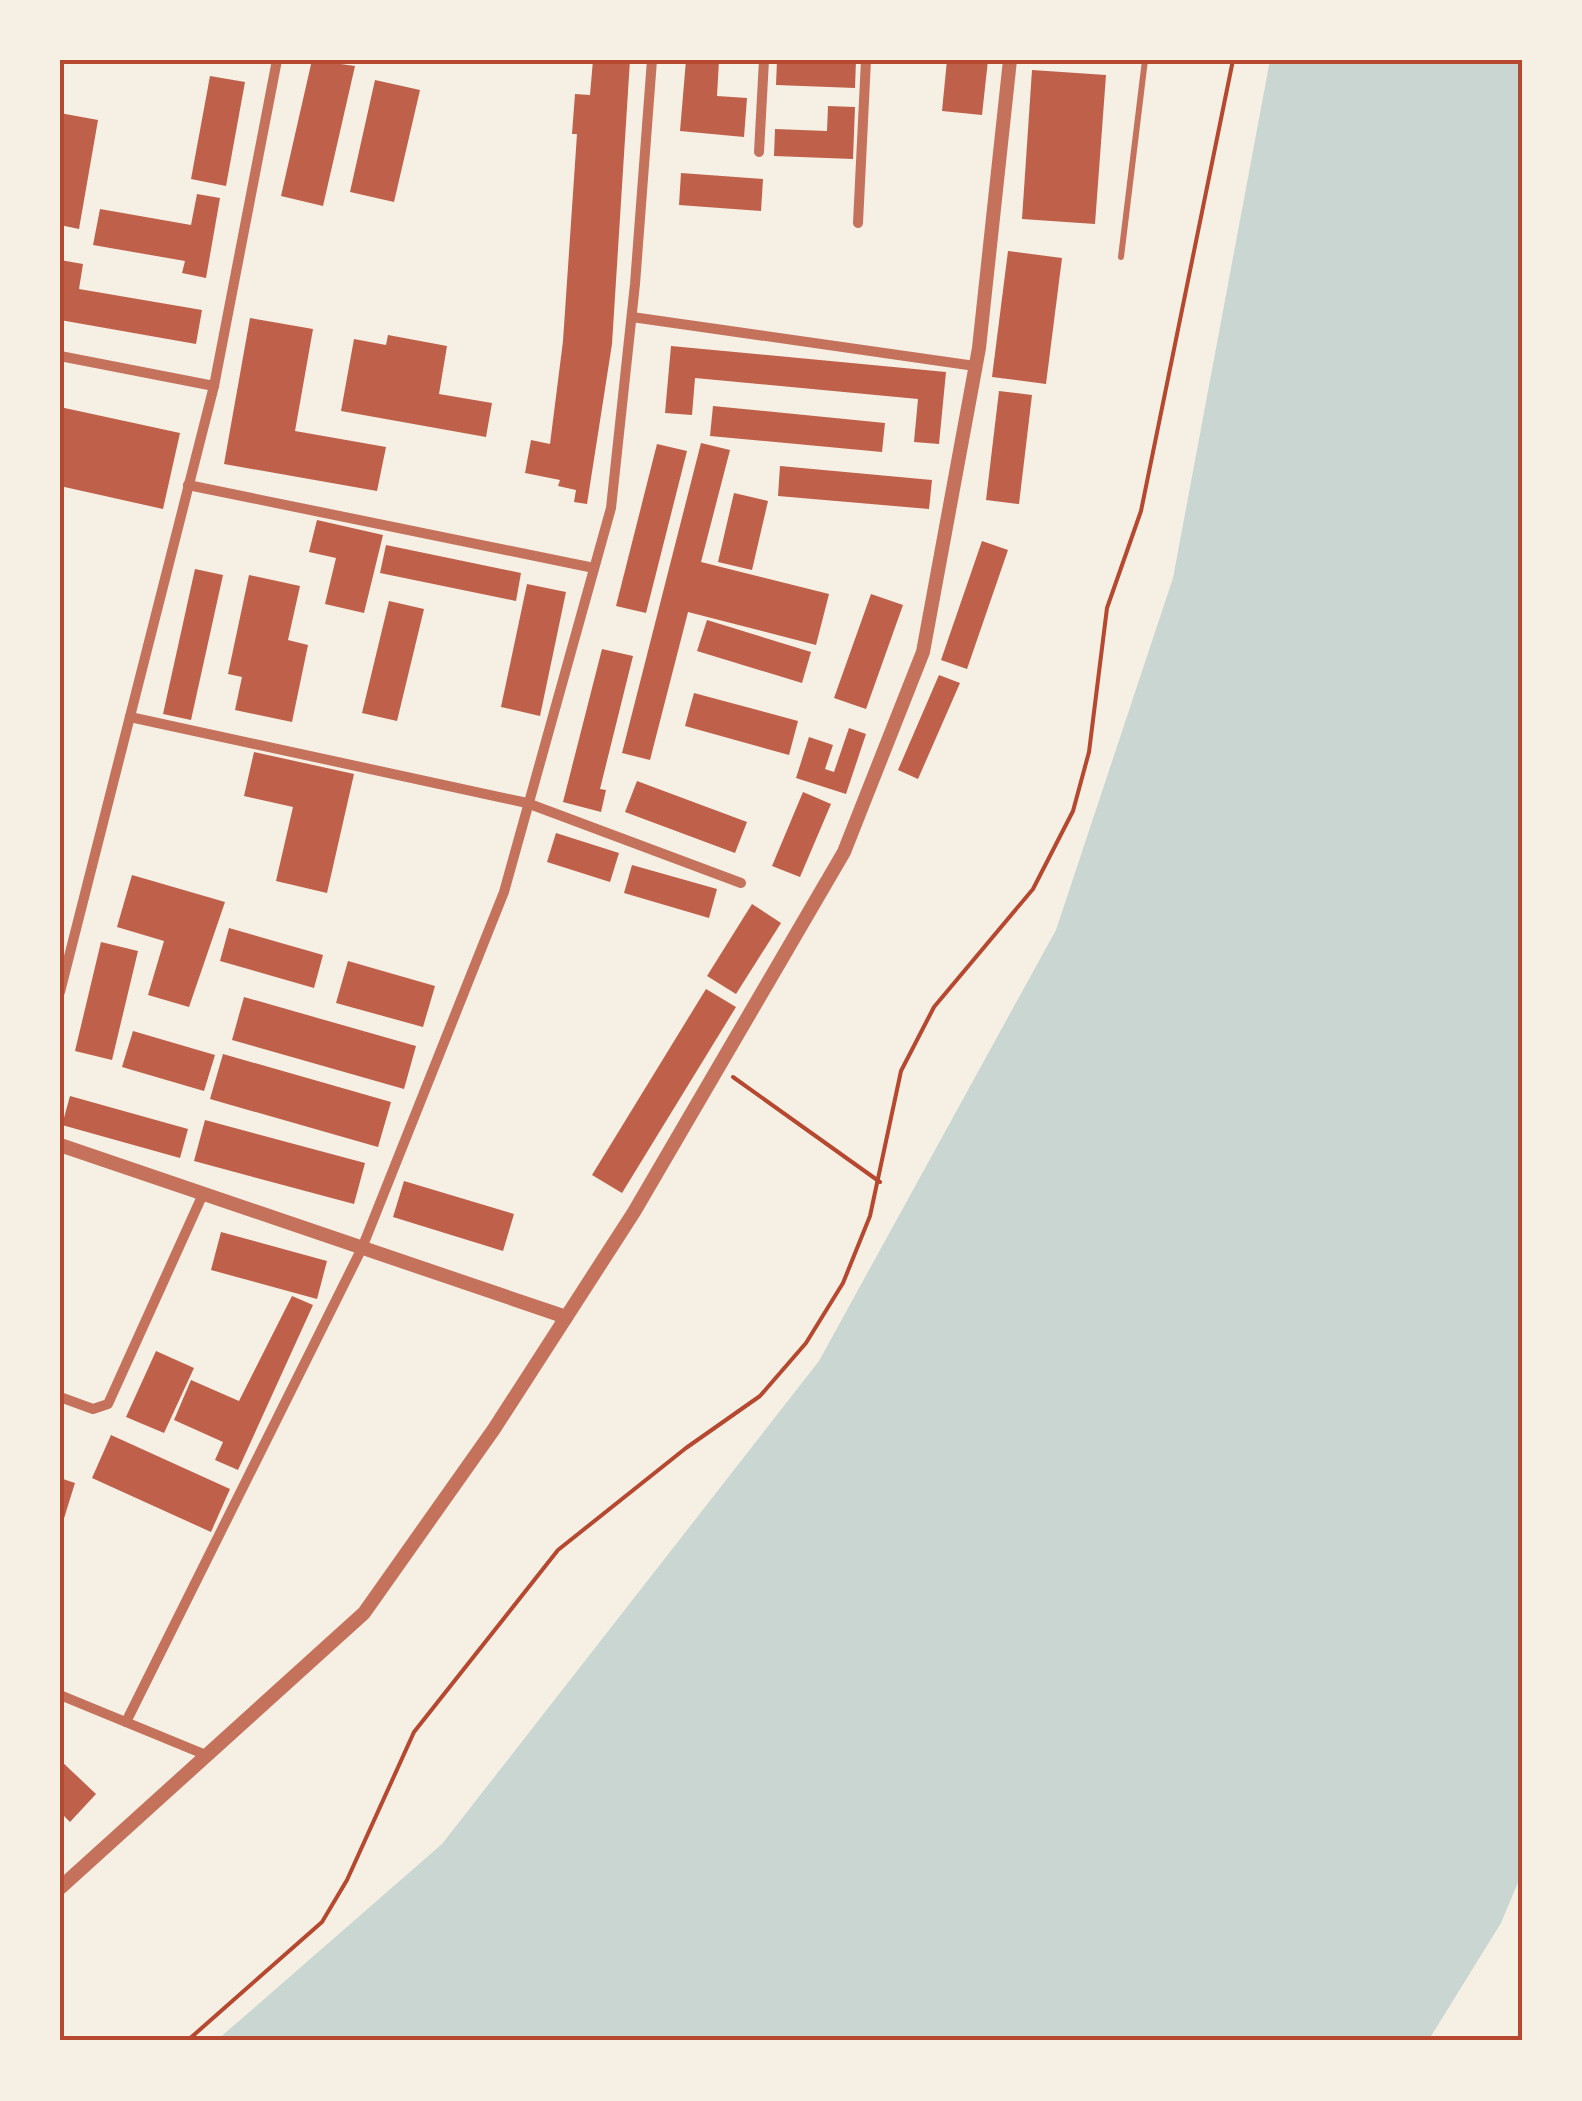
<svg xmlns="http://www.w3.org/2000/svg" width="1582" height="2101" font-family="Overpass,sans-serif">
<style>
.water{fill:#c9d6d2}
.building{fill:#bf614a}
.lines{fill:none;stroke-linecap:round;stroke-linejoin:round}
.path{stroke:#b5482f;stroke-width:4}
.service{stroke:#c5725c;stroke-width:6}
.minor{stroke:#c5725c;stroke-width:10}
.tertiary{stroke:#c5725c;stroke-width:14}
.neatline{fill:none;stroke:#b5482f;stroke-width:4}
</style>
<rect width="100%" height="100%" fill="#f6efe4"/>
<path class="water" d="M1270 60H1522V1873L1501 1923 1428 2041H216L442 1844 819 1361 1056 930 1173 578Z"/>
<g class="building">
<path d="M312 60 355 66 323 206 281 196Z"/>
<path d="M593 60H630L612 344 587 504 574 502 576 490 558 486 560 480 525 473 531 440 550 444 563 341 577 134H572L575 94 590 95Z"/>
<path d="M686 60H719L717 96 747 98 744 137 680 131Z"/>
<path d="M777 60H856L855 88 776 85Z"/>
<path d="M947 60H988L982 115 942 111Z"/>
<path d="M1032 70 1106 75 1095 224 1022 219Z"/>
<path d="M210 76 245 82 226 186 191 179Z"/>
<path d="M375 80 420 90 394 202 350 192Z"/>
<path d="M828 106 855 107 853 159 774 156 775 129 827 131Z"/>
<path d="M60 113 98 120 79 229 60 225Z"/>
<path d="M681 173 763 179 761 211 679 205Z"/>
<path d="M197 194 220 198 206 278 182 273 185 261 93 245 100 209 191 225Z"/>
<path d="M1008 251 1062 258 1046 384 992 377Z"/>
<path d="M60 260 83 264 79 289 202 310 196 344 60 320Z"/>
<path d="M250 318 313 329 295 431 386 447 377 491 224 464Z"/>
<path d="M388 335 447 346 439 394 492 403 486 437 341 411 354 339 386 345Z"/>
<path d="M671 346 946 372 939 444 914 442 918 399 695 378 692 415 665 413Z"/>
<path d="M999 391 1032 395 1019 504 986 500Z"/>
<path d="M713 406 885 423 882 452 710 436Z"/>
<path d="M60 407 180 433 163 509 60 486Z"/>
<path d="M701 443 730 450 701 562 829 594 816 645 688 612 650 760 622 753Z"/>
<path d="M657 444 687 451 646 613 616 606Z"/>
<path d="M780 466 932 480 929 509 778 496Z"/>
<path d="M734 493 768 501 752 570 718 562Z"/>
<path d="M317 520 383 535 364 613 325 604 336 558 309 552Z"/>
<path d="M982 541 1008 550 967 669 941 660Z"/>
<path d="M386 545 521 573 516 601 380 573Z"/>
<path d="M195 569 223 575 191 720 163 714Z"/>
<path d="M249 575 300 586 288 640 308 645 292 722 235 710 242 677 228 674Z"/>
<path d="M527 584 566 592 540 716 501 707Z"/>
<path d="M871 594 903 605 866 709 834 698Z"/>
<path d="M389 601 424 609 397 721 362 713Z"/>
<path d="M707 620 811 652 802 683 697 651Z"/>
<path d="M602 649 633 656 600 789 606 790 601 812 563 802Z"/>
<path d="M939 675 960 683 918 779 898 770Z"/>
<path d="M694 693 798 721 789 755 685 726Z"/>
<path d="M849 728 866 734 846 794 796 778 809 737 833 745 825 769 834 772Z"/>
<path d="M254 752 354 774 327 893 276 881 293 807 244 796Z"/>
<path d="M637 781 747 822 735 853 625 812Z"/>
<path d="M803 792 831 804 800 877 772 866Z"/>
<path d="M556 833 619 853 610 882 547 862Z"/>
<path d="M632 865 717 889 709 918 624 893Z"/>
<path d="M132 875 225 902 189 1007 148 995 164 941 117 927Z"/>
<path d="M752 904 781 923 736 994 707 976Z"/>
<path d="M229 928 323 955 314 988 220 961Z"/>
<path d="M101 942 138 951 112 1060 75 1051Z"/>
<path d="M348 961 435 986 423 1027 336 1003Z"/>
<path d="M706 989 736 1007 622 1193 592 1175Z"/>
<path d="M244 997 416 1046 404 1089 232 1040Z"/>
<path d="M133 1031 215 1055 204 1091 122 1067Z"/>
<path d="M223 1054 391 1102 378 1147 210 1099Z"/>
<path d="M70 1096 188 1129 180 1158 62 1125Z"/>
<path d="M205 1120 365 1163 354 1204 194 1161Z"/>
<path d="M404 1181 514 1214 503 1251 393 1217Z"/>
<path d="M221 1232 327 1261 317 1299 211 1270Z"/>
<path d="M292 1296 313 1305 238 1470 215 1460 223 1442 174 1420 191 1380 239 1401Z"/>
<path d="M156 1351 194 1368 164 1433 126 1417Z"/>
<path d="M111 1435 230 1489 211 1532 92 1478Z"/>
<path d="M60 1478 75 1483 61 1528H60Z"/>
<path d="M60 1760 96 1794 70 1822 60 1812Z"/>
</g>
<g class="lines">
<g class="path">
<path d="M733 1077 880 1182"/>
<path d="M187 2041 322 1922 347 1880 414 1732 558 1550 686 1448 760 1396 806 1343 843 1283 870 1216 901 1071 934 1007 1033 889 1073 811 1089 752 1107 608 1141 511 1233 60"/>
</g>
<path class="service" d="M1121 257 1145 60"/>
<g class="minor">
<path d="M759 152 764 60"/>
<path d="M858 223 866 60"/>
<path d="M632 317 975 366"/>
<path d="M60 356 214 386"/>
<path d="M188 485 594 568"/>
<path d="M130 717 527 803 741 883"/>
<path d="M60 992 214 386 277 60"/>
<path d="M60 1397 93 1409 108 1404 203 1194"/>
<path d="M60 1695 206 1755"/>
<path d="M126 1722 362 1248 504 892 611 508 635 284 652 60"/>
</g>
<g class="tertiary">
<path d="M60 1145 566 1317"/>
<path d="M60 1888 364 1613 494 1429 634 1212 844 852 923 652 979 348 1010 60"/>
</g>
</g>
<rect width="1582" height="2101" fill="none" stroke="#f6efe4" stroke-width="125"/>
<rect x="62" y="62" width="1458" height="1976" class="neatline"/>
</svg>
